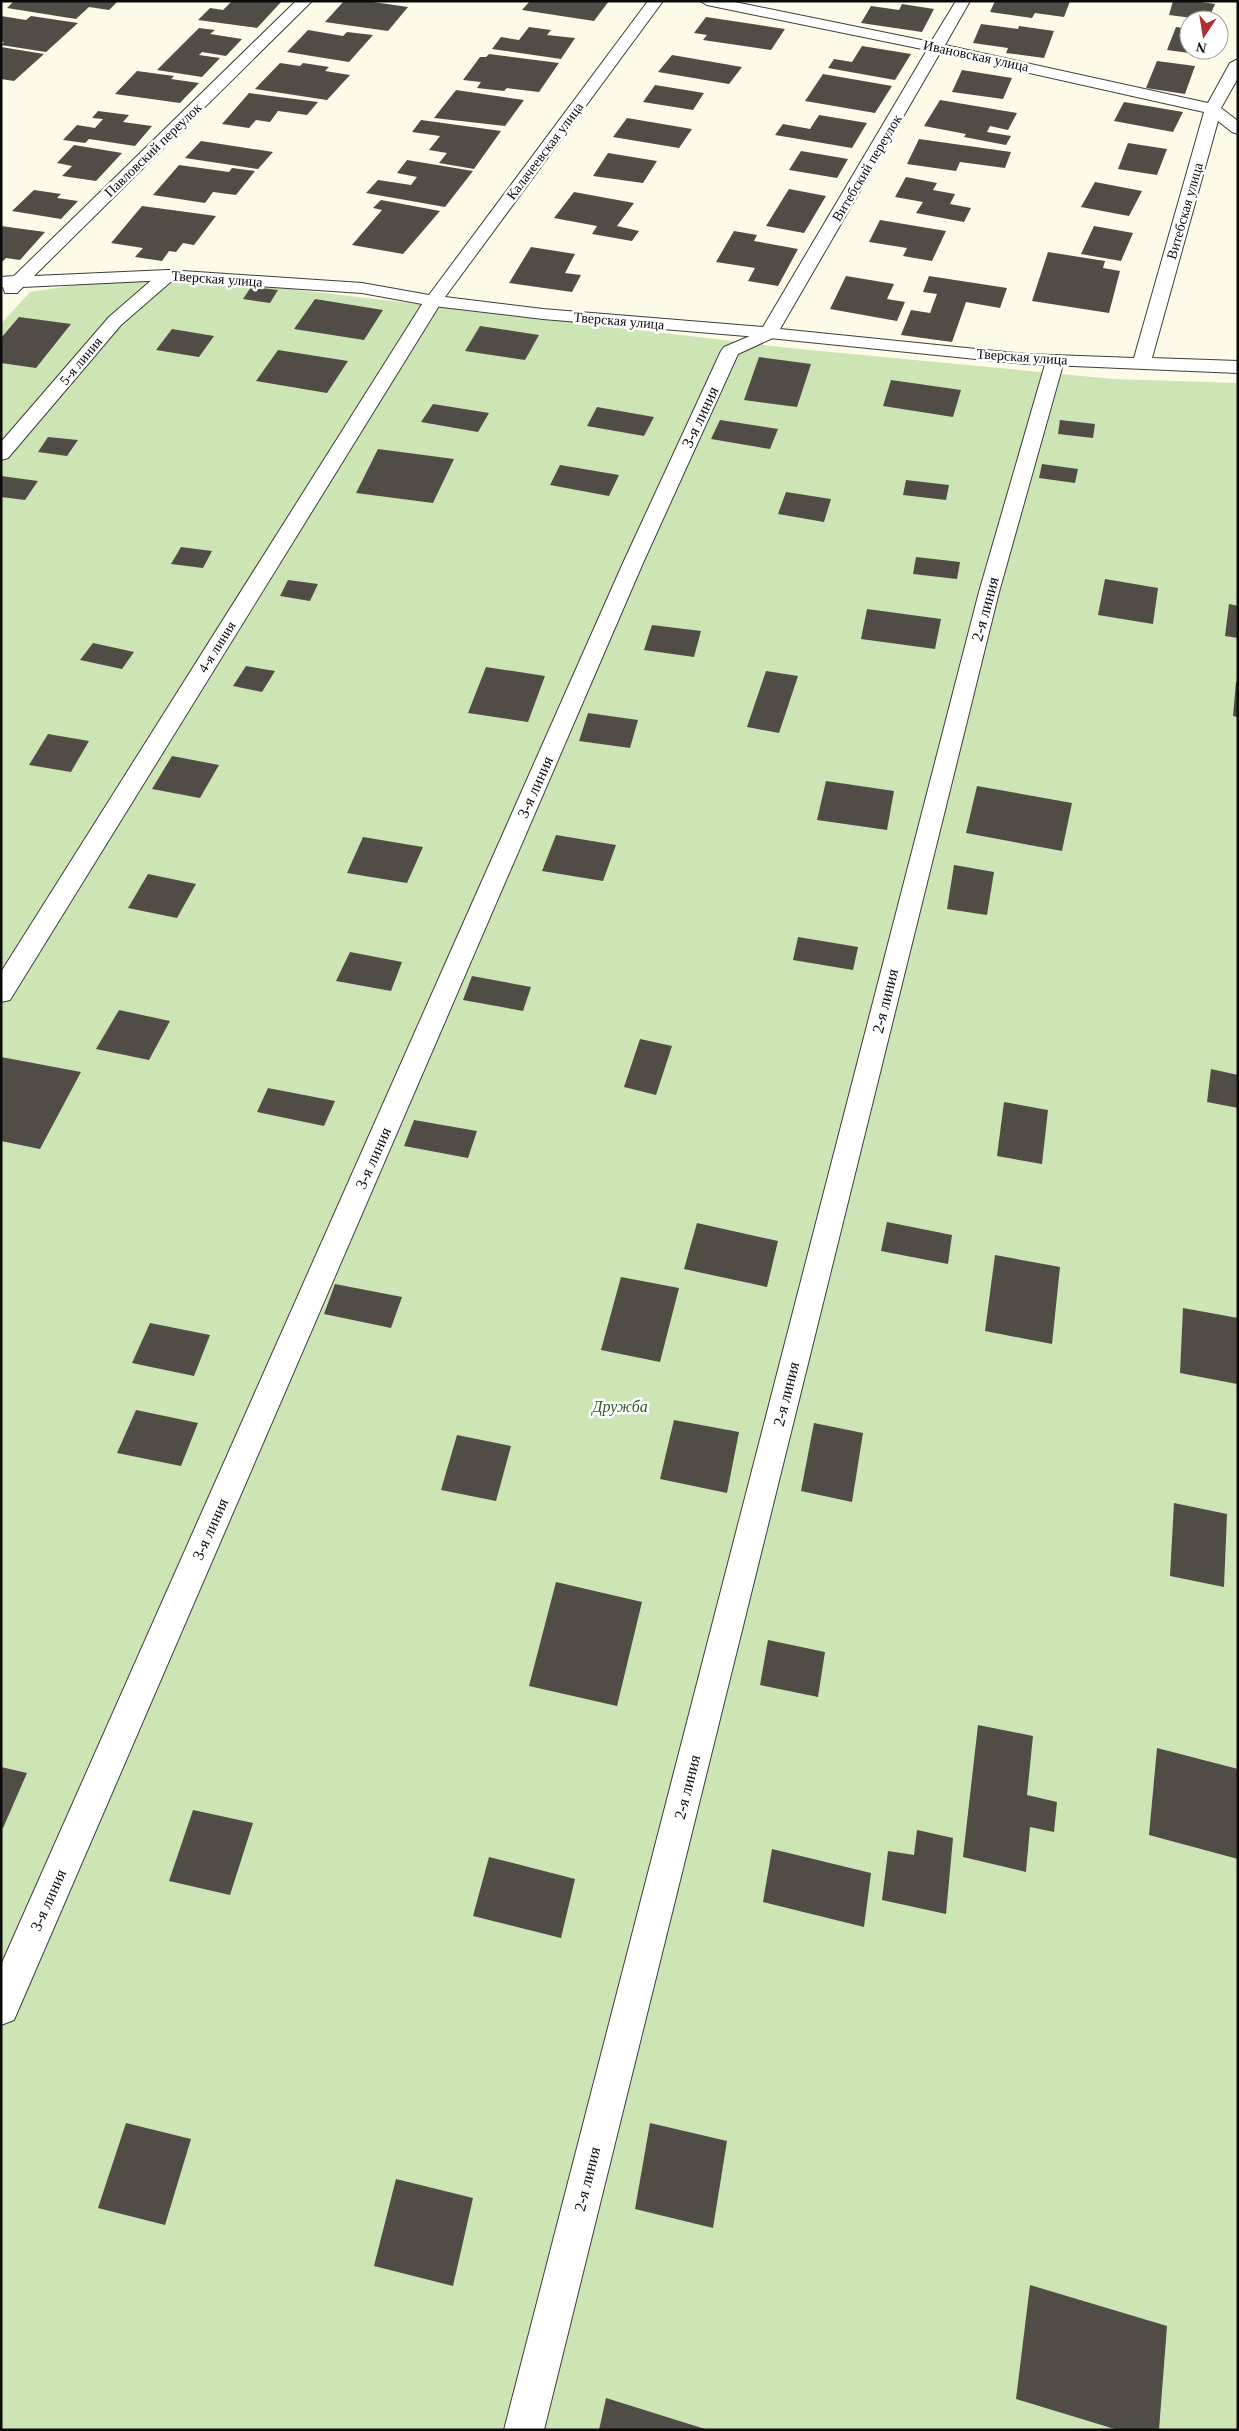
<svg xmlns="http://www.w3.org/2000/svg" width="1239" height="2431" font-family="'Times New Roman',serif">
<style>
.green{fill:#cde5b5}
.building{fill:#524c47}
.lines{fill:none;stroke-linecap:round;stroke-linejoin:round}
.lane-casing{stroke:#3d3d3d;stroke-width:2}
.street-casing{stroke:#3d3d3d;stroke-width:2}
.lane{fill:#fff;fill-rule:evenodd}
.street{fill:#fff;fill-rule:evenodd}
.labels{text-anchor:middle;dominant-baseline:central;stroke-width:5;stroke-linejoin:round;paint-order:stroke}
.far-street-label{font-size:14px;fill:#0a0a0a;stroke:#fff}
.street-label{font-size:16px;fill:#0a0a0a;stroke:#fff}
.park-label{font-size:16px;font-style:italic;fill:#2b5d20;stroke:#fff}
</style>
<rect width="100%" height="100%" fill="#fefae8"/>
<path class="green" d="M155 273 799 349 1114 379 1238 383V2430H1V324L30 292Z"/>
<g class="building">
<path d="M14 1H118L109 10 89 7 76 19 7 8Z"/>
<path d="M232 1H282L257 28 198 20 210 8 223 10Z"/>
<path d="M344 1H366L408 7 388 31 325 22Z"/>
<path d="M530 1H609L594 21 522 10Z"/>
<path d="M995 1H1070L1064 17 1035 13 1032 18 990 12Z"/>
<path d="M1173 1H1194L1215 4 1208 20 1169 15Z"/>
<path d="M902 4 934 9 922 32 861 23 871 6 899 10Z"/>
<path d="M1 16 26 20 31 16 78 23 46 52 1 45 4 42H1Z"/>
<path d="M706 17 785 29 771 50 703 40 707 35 694 33Z"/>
<path d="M981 24 1018 29 1019 26 1054 31 1044 58 1006 53 1008 48 973 43Z"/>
<path d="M529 27 551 30 547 35 575 38 561 59 492 49 501 37 519 40Z"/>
<path d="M1176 27 1189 29V50H1199L1197 54 1167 50Z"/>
<path d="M199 28 215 30 210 34 242 39 226 56 202 52 199 55 220 58 202 77 157 70Z"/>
<path d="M308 30 343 36 347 32 373 35 349 62 287 52Z"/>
<path d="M862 46 911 54 895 80 828 68 834 59 852 62Z"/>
<path d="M1 47 44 54 14 81 1 79Z"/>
<path d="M489 54 559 63 539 92 507 88 504 91 477 88 481 82 463 80 480 57H486Z"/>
<path d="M672 55 742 67 729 84 658 72Z"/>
<path d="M1157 61 1195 66 1185 94 1146 88Z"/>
<path d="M280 63 300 66 303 63 329 67 325 71 350 75 327 100 255 89Z"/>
<path d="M962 70 1012 78 1003 99 952 92Z"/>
<path d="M137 71 174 76 171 79 199 83 180 103 115 94Z"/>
<path d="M823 74 892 86 875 113 805 101Z"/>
<path d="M655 85 704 93 693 110 643 102Z"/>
<path d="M456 90 524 100 505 126 434 118Z"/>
<path d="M249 93 318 102 307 115 278 111 270 122 256 120 249 128 222 124Z"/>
<path d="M940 100 1017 113 1008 130 990 126 987 132 1011 136 1006 145 964 137 966 134 924 126Z"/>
<path d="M1124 102 1183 112 1173 132 1114 121Z"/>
<path d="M98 111 129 115 123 122 152 126 135 146 89 139 85 143 63 140 77 125 95 128 103 119 92 118Z"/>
<path d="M819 115 867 123 852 148 775 135 783 124 810 129Z"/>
<path d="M627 118 692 129 679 148 613 137Z"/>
<path d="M421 120 501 131 474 169 439 163 447 153 429 150 440 136 412 132Z"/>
<path d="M919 139 1011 152 1005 168 960 162 956 171 907 164Z"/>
<path d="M201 141 273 152 258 169 185 158Z"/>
<path d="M1128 143 1167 149 1157 175 1118 169Z"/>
<path d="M74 145 122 153 96 181 62 176 72 166 57 163Z"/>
<path d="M801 151 848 159 837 178 789 170Z"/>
<path d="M608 153 657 161 643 183 593 176Z"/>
<path d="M407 160 473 171 445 207 366 193 378 180 411 185 417 177 397 173Z"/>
<path d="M179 165 229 172 232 168 255 171 236 195 213 192 205 203 153 195Z"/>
<path d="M906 177 937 183 933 190 955 194 950 204 971 208 964 222 916 213 923 202 895 197Z"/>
<path d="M1095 182 1142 191 1129 216 1081 207Z"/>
<path d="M789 189 826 196 804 233 766 226Z"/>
<path d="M34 190 61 194 57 198 78 201 61 219 12 211Z"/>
<path d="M574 192 634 203 617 226 639 231 632 241 592 234 597 226 554 218Z"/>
<path d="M381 200 440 211 403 254 352 245 382 210 373 208Z"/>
<path d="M142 206 216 216 194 245 183 243 176 252 169 251 162 261 135 257 143 248 111 243Z"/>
<path d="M880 220 946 231 932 261 903 256 907 248 869 242Z"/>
<path d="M1 226 45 232 20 260 6 258 1 263Z"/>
<path d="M1094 226 1133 233 1121 261 1081 254Z"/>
<path d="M734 231 757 235 754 241 798 249 778 286 748 281 755 268 716 262Z"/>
<path d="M531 247 575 254 565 273 581 275 572 292 509 283Z"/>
<path d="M1048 252 1105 261 1103 268 1120 271 1109 313 1032 301Z"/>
<path d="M846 276 894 284 887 299 905 302 897 321 830 309Z"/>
<path d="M929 276 1007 288 1000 308 966 302 952 342 901 335 911 310 930 313 937 294 923 292Z"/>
<path d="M251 287 278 290 270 303 243 299Z"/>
<path d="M315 299 383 310 364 340 294 329Z"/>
<path d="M19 317 71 324 36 368 1 363V338Z"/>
<path d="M480 326 539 335 525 360 465 351Z"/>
<path d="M172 329 214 336 199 357 156 350Z"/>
<path d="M278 350 348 361 327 393 256 381Z"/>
<path d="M759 357 811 364 797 407 744 400Z"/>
<path d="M891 380 961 390 953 417 883 406Z"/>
<path d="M433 404 489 413 478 432 421 422Z"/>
<path d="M597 407 654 417 644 436 587 426Z"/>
<path d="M720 420 778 429 770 449 711 439Z"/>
<path d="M1060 420 1095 424 1093 438 1058 434Z"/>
<path d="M48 437 78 440 67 456 38 452Z"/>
<path d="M378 449 454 459 433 503 356 493Z"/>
<path d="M1042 464 1078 469 1075 483 1039 478Z"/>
<path d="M560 465 619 475 609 496 550 485Z"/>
<path d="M1 476 38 481 25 500 1 497Z"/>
<path d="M906 480 949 485 946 500 903 495Z"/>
<path d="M786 492 831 499 824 522 778 514Z"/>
<path d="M181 547 212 551 203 568 171 564Z"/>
<path d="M916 557 960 562 957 579 913 574Z"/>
<path d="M1105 579 1158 588 1153 624 1098 615Z"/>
<path d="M288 580 318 584 310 601 280 596Z"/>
<path d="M1229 604 1238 606V638L1225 636Z"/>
<path d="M867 609 941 619 935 649 861 639Z"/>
<path d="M652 625 701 631 694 657 644 650Z"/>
<path d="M93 643 134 652 122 669 80 660Z"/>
<path d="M246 666 275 671 262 692 233 686Z"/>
<path d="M486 667 545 676 528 722 468 713Z"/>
<path d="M766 671 798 676 779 733 747 727Z"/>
<path d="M1236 682H1238V717L1233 716Z"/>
<path d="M588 713 638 720 630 748 579 741Z"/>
<path d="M48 734 89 741 71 772 29 765Z"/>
<path d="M172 756 219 765 200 798 152 789Z"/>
<path d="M826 781 894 791 887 830 817 820Z"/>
<path d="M977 786 1072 803 1062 851 966 833Z"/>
<path d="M556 835 616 845 603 881 542 871Z"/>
<path d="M363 837 423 847 407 883 347 873Z"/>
<path d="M954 865 994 872 987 915 947 909Z"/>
<path d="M148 874 196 884 177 918 128 908Z"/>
<path d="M798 937 858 947 853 970 793 960Z"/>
<path d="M350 952 402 962 391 991 336 981Z"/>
<path d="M472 976 531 987 523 1011 463 1000Z"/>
<path d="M119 1010 170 1021 149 1060 96 1049Z"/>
<path d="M640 1039 672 1046 656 1095 624 1087Z"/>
<path d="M1 1057 81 1072 40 1149 1 1141Z"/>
<path d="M1211 1069 1238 1075V1108L1207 1102Z"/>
<path d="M268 1088 335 1101 324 1126 257 1112Z"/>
<path d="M1004 1102 1048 1110 1042 1164 997 1156Z"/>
<path d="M414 1120 477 1131 468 1158 404 1146Z"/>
<path d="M887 1222 952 1235 948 1264 881 1251Z"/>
<path d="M697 1223 778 1241 767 1287 684 1269Z"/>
<path d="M995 1255 1060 1267 1052 1344 985 1331Z"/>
<path d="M621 1277 679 1288 660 1362 601 1350Z"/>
<path d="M335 1284 402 1297 391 1328 324 1314Z"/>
<path d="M1183 1308 1238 1318 1237 1384 1180 1373Z"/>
<path d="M150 1323 210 1335 194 1376 132 1363Z"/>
<path d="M136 1410 198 1423 181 1466 117 1453Z"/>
<path d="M674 1420 739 1432 727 1493 660 1479Z"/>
<path d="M814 1423 863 1433 852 1502 801 1491Z"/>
<path d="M457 1435 511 1446 496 1501 441 1490Z"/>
<path d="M1174 1503 1227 1514 1224 1587 1170 1576Z"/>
<path d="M556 1582 642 1602 617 1706 529 1686Z"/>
<path d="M768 1640 825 1652 818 1697 760 1685Z"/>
<path d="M978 1725 1033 1736 1027 1795 1057 1802 1054 1832 1030 1827 1026 1872 963 1857Z"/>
<path d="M1157 1748 1238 1769V1859L1149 1835Z"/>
<path d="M1 1767 27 1773 3 1828 1 1827Z"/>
<path d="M193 1810 253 1823 230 1895 169 1881Z"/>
<path d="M917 1830 953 1838 946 1914 882 1900 888 1851 914 1855Z"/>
<path d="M772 1849 871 1873 864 1927 763 1902Z"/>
<path d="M489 1857 575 1879 561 1938 473 1916Z"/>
<path d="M126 2123 191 2139 165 2225 98 2208Z"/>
<path d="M650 2123 727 2141 713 2228 635 2209Z"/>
<path d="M396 2179 473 2198 453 2286 374 2266Z"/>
<path d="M1030 2285 1167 2326 1159 2430H1118L1016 2399Z"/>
<path d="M606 2398 705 2429V2430H599Z"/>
</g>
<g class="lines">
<defs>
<g id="lane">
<path d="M168 270 174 271 177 275 174 279 121 325 8 458 1 460V442L109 317 162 271Z"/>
<path d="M433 296 439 297 442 301 10 1000 1 1002V972L424 301 427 297Z"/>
<path d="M769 328 775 329 778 333 775 337 738 354 643 563 14 2020 1 2025V1965L623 563 721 351 724 347Z"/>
<path d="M1055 355 1061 357 1064 361 999 592 544 2430H504L979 592 1046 361 1049 357Z"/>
</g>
<path id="street" d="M296 1H312L34 276 168 270 362 283 429 295 648 1H663L445 297 543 309 763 327 927 50 707 5 700 1H730L931 42 956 1H970L945 45 1208 103 1230 63 1238 59V78L1221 108 1238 121V134L1232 132 1218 121 1152 358 1238 361V373L1026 364 769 338 543 319 433 306 362 293 168 280 23 287 17 293H5L3 287H1V277L14 276ZM940 53 1204 112 1134 358 1026 354 780 329Z"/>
</defs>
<use href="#lane" class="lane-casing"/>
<use href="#street" class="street-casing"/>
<use href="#lane" class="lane"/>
<use href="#street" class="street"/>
</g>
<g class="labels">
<g class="far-street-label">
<text transform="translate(976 56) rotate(12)">Ивановская улица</text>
<text transform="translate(153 150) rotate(-44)">Павловский переулок</text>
<text transform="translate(545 151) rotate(-53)">Калачеевская улица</text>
<text transform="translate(867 168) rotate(-59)">Витебский переулок</text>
<text transform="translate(1185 211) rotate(-74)">Витебская улица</text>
<text transform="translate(217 279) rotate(4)">Тверская улица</text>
<text transform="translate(619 321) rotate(5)">Тверская улица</text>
<text transform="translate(1022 357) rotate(4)">Тверская улица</text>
<text transform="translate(81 361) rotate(-50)">5-я линия</text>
<text transform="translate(217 647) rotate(-58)">4-я линия</text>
</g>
<g class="street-label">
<text transform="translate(700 417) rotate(-65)">3-я линия</text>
<text transform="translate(985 609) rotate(-75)">2-я линия</text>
<text transform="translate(535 787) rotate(-66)">3-я линия</text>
<text transform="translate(885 1001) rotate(-76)">2-я линия</text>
<text transform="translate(373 1158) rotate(-66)">3-я линия</text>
<text transform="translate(786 1394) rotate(-76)">2-я линия</text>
<text transform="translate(210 1529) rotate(-66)">3-я линия</text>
<text transform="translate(687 1787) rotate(-76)">2-я линия</text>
<text transform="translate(48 1900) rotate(-66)">3-я линия</text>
<text transform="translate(587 2179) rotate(-76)">2-я линия</text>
</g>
<g class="park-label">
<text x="620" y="1406">Дружба</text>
</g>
</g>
<rect width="1239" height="2431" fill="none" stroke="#0a0a0a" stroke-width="5"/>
<g transform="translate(1204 35) rotate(192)"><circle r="24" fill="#ffffff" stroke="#9d9d9d"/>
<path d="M0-4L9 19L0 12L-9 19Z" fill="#b02c2f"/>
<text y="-8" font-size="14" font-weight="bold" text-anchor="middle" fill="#0a0a0a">N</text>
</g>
</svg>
